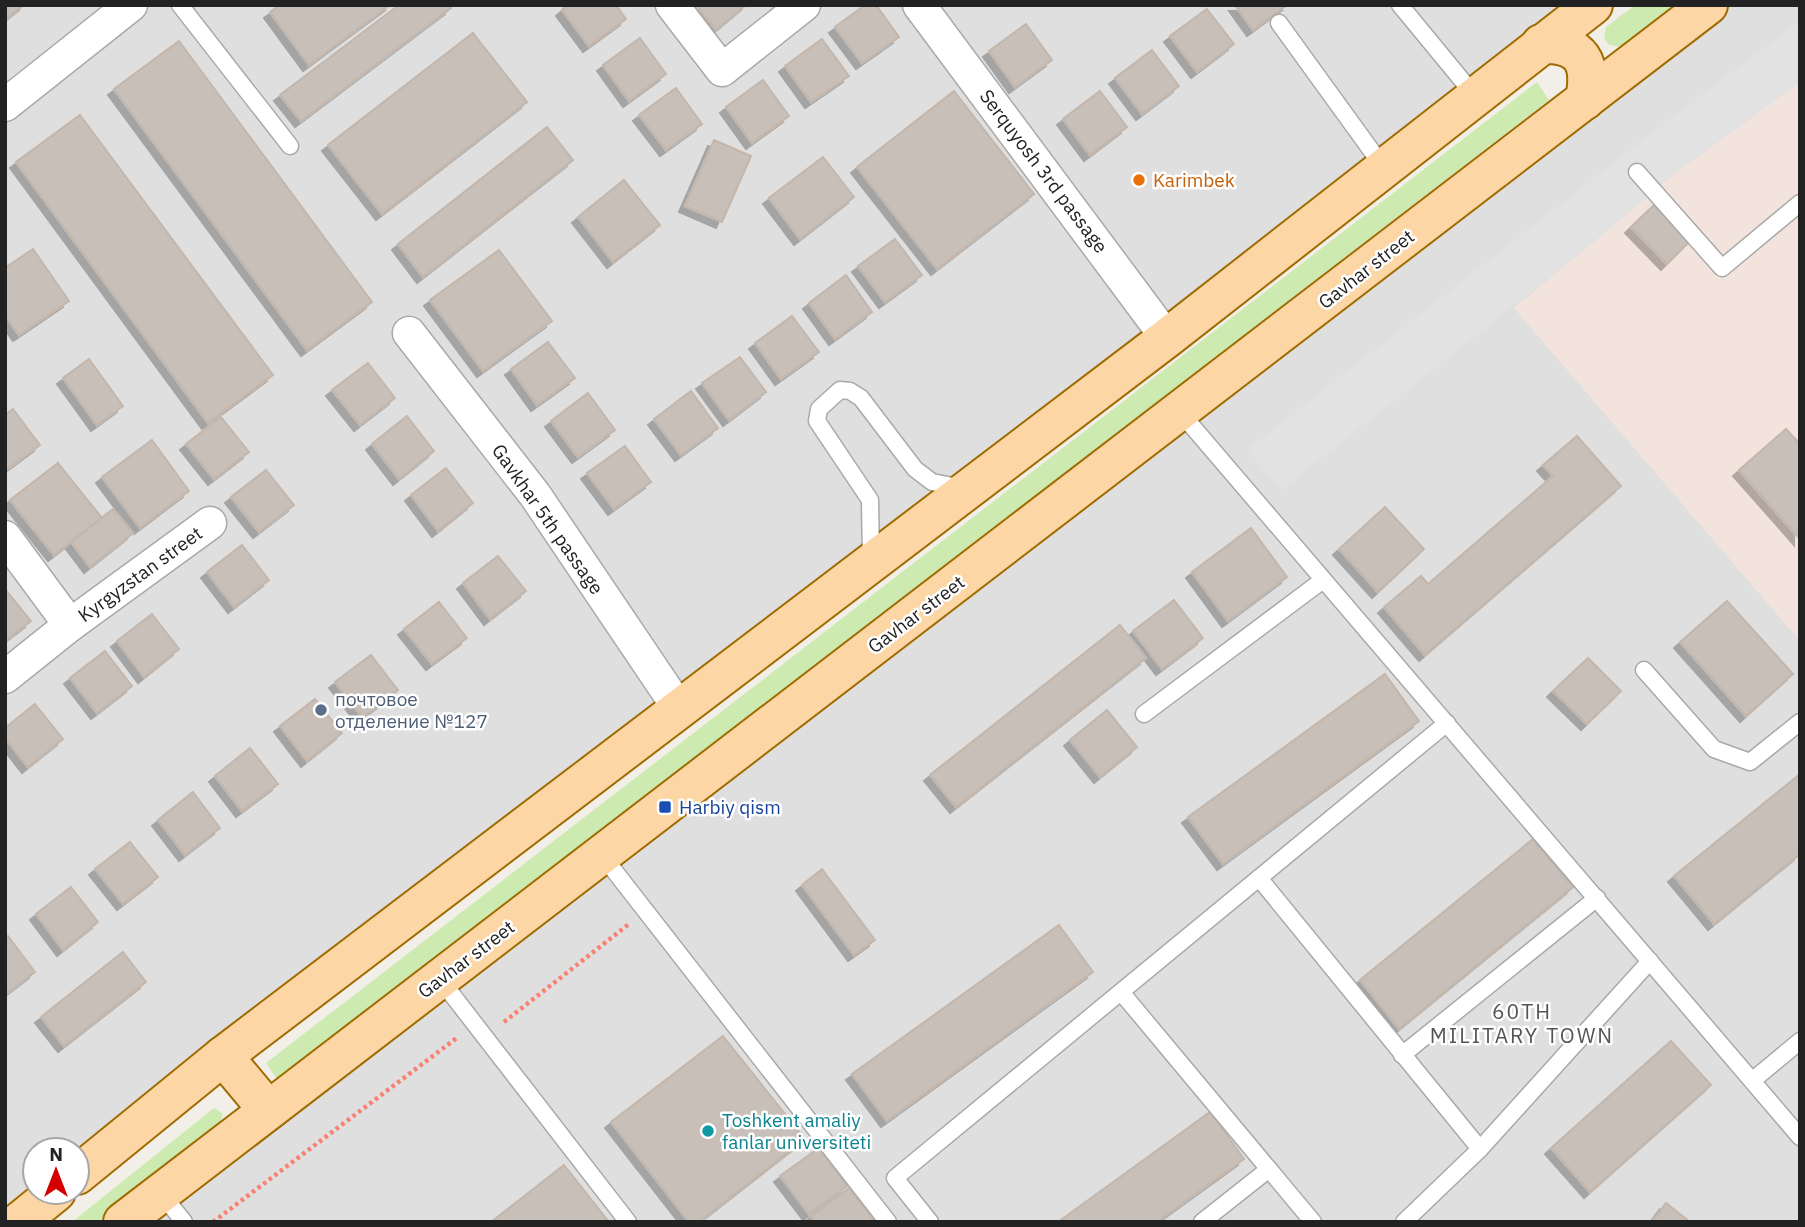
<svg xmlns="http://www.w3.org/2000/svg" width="1805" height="1227" font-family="'IBM Plex Sans',sans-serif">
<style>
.residential{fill:#e0dfdf}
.military{fill:#f3e3dd}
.grass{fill:#cdebb0}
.parking{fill:#e2e2e2}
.building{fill:#c7bfb8;stroke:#c4b6ab;stroke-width:2;filter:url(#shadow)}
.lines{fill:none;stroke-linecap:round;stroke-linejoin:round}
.service-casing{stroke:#a9a9a9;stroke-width:19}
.minor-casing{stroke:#a9a9a9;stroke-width:35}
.primary-casing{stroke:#a06b00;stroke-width:42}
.path{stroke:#fa8072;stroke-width:4.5;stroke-dasharray:3.5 3.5;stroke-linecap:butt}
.service{stroke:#fff;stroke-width:16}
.minor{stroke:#fff;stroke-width:32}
.primary{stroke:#fcd6a4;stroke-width:38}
.food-dot{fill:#e8710a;stroke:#fff;stroke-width:2.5}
.service-dot{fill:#5c6f8a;stroke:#fff;stroke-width:2.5}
.transit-dot{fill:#1a4fb4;stroke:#fff;stroke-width:2.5}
.culture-dot{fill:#0f9aa8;stroke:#fff;stroke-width:2.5}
.labels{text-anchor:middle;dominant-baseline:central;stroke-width:5;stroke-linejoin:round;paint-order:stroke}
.street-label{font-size:19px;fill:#222;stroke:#fff}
.food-label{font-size:19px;fill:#c56008;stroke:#fff;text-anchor:start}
.service-label{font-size:19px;fill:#4e5e75;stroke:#fff;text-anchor:start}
.transit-label{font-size:19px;fill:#164399;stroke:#fff;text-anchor:start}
.culture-label{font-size:19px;fill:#0d838f;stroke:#fff;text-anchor:start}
.neighbourhood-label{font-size:21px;letter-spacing:2px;fill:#555;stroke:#fff}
</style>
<defs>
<filter id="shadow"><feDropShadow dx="-6" dy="6" stdDeviation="0" flood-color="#0004"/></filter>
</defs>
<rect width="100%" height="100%" fill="#f2efe9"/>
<g class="residential">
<path d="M5 5H1588L77 1174V1150H35V1192L5 1222Z"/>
<path d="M1708 5H1800V1222H124Z"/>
</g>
<path class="military" d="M1800 82V641L1514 308 1673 175Z"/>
<g class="grass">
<path d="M1635 5H1675L1622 47 1609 45 1604 38 1606 27Z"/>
<path d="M1537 82 1549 100 277 1079 266 1063Z"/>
<path d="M214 1108 223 1114 219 1127 98 1222H72Z"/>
</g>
<path class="parking" d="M1800 21V82L1673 175 1588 247 1281 490 1247 450 1648 136Z"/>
<g class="building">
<path d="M5 5H24L5 20Z"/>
<path d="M280 5H390L309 65 270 12Z"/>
<path d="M399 5H449L451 8 301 121 280 95Z"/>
<path d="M568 5H616L626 19 589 46 562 10Z"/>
<path d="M696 5H746L716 30Z"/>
<path d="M865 5H876L899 37 862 63 835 27Z"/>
<path d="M1235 5H1287L1253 30Z"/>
<path d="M1207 9 1234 44 1197 72 1170 36Z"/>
<path d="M1026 24 1052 60 1015 87 989 51Z"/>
<path d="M473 33 527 102 382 214 328 145Z"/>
<path d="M640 38 666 74 629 101 603 65Z"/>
<path d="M822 39 849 76 811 102 785 66Z"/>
<path d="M179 41 372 302 307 350 114 89Z"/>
<path d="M1152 50 1179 86 1142 114 1115 78Z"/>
<path d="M763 80 789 116 752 143 726 107Z"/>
<path d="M676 88 702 124 666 150 639 115Z"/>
<path d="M954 91 1034 194 937 269 857 167Z"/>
<path d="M1100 91 1127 127 1090 155 1063 119Z"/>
<path d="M80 115 273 375 208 423 16 162Z"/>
<path d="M547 127 573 160 423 277 398 244Z"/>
<path d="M714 140 751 156 722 222 685 206Z"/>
<path d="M823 157 854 197 800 239 769 198Z"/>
<path d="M624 180 660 225 613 262 578 217Z"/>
<path d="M1654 205 1689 242 1667 264 1631 227Z"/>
<path d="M895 239 922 275 885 302 858 266Z"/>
<path d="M33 249 69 301 19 335 5 315V268Z"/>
<path d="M499 250 552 321 483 371 430 300Z"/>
<path d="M846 275 872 312 835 339 809 303Z"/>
<path d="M792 316 819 352 781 379 755 343Z"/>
<path d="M548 342 575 378 537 405 511 369Z"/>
<path d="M740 357 766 392 729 420 702 383Z"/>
<path d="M89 359 123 406 97 425 63 378Z"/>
<path d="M368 363 395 398 360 425 332 390Z"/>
<path d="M691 391 718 428 681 455 654 419Z"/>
<path d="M588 393 615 430 578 457 551 421Z"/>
<path d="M13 409 40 445 5 471V415Z"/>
<path d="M407 416 434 451 399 479 372 444Z"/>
<path d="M221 417 249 452 214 479 186 444Z"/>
<path d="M1786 429 1800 444V539L1739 470Z"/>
<path d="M1577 436 1621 486 1425 655 1384 607 1421 576 1428 584 1553 476 1543 465Z"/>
<path d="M152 440 189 491 140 528 102 477Z"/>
<path d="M625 446 651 482 614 509 587 473Z"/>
<path d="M58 463 102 518 54 555 10 500Z"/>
<path d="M446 468 473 503 438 531 411 495Z"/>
<path d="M266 470 294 505 259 532 231 497Z"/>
<path d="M1385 507 1424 549 1378 592 1339 549Z"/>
<path d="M113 509 133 533 90 567 71 542Z"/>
<path d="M1251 528 1287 577 1228 621 1192 572Z"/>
<path d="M242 545 269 580 234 607 207 572Z"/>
<path d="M498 556 526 591 490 619 463 583Z"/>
<path d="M5 589 31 621 5 641Z"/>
<path d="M1174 600 1203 638 1162 669 1133 631Z"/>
<path d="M1727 601 1793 674 1746 716 1680 642Z"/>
<path d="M439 602 467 638 432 664 404 629Z"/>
<path d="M152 614 179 649 144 677 117 641Z"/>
<path d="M1120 625 1146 658 956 807 930 775Z"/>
<path d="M105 651 132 686 97 713 70 678Z"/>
<path d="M371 655 398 690 363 718 335 682Z"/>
<path d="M1588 658 1621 691 1587 724 1553 691Z"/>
<path d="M1385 674 1419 721 1223 864 1188 817Z"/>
<path d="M315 699 342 733 307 761 280 726Z"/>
<path d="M35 704 63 739 28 767 5 738V728Z"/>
<path d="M1107 710 1137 747 1100 777 1070 740Z"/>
<path d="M250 748 278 784 242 811 215 776Z"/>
<path d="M1800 774V854L1714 924 1674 876Z"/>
<path d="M193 792 220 828 185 855 158 820Z"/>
<path d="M1533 839 1573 887 1399 1029 1360 980Z"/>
<path d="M130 842 158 877 123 904 95 869Z"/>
<path d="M822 869 875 940 854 955 802 885Z"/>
<path d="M71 887 98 922 63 950 36 914Z"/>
<path d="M1059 925 1093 972 887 1121 852 1074Z"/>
<path d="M8 936 35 972 5 995V938Z"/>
<path d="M123 952 146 982 64 1046 41 1017Z"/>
<path d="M723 1036 805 1139 699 1222H689L611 1122Z"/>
<path d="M1671 1041 1711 1085 1590 1192 1551 1148Z"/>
<path d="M1210 1112 1244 1159 1157 1222H1058Z"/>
<path d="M819 1148 847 1186 809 1214 780 1176Z"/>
<path d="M564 1165 609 1222H491Z"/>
<path d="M849 1188 875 1222H815L811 1216Z"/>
<path d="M1666 1203 1690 1222H1652Z"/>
</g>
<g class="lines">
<defs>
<g id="service">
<path d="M180 5 290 146"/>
<path d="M1400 5 1475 96"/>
<path d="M1279 23 1384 168"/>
<path d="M1637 172 1722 268 1800 203"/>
<path d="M1180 412 1800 1137"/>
<path d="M871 558 870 500 817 421 819 409 840 390 850 391 861 398 915 469 932 482 963 488"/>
<path d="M1644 670 1714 749 1750 762 1800 722"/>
<path d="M1144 714 1323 580"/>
<path d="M602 855 888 1222"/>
<path d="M1259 878 1480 1149"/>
<path d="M440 979 628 1222"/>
<path d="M1121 992 1313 1222"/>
<path d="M1402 1055 1597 898"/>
<path d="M1753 1080 1800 1041"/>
<path d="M161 1193 184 1222"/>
<path d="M930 1222 895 1178 1447 723"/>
<path d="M1202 1222 1269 1169"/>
<path d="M1404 1222 1480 1149 1650 961"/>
</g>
<g id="minor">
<path d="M672 5 722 70 804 5"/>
<path d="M919 5 1167 338"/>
<path d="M5 105 131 5"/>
<path d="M409 333 535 495 680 710"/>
<path d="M5 537 70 625 5 677"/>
<path d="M70 625 210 523"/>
</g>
<g id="primary">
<path d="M1541 44C1583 43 1592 63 1585 100"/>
<path d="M223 1056 268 1110"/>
<path d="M77 1175 223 1056 1167 338 1593 5"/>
<path d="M19 1222 56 1192"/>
<path d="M123 1222 1708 5"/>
</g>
</defs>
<use href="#service" class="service-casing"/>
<use href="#minor" class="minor-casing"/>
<use href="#primary" class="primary-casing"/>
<g class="path">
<path d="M504 1022 629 924"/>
<path d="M213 1222 458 1037"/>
</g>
<use href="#service" class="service"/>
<use href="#minor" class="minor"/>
<use href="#primary" class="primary"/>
</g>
<circle class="food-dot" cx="1139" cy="180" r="7"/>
<circle class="service-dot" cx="321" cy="710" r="7"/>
<rect class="transit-dot" x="658" y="800" width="14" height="14" rx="3.5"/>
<circle class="culture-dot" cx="708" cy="1131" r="7"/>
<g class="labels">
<g class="street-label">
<text transform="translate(1044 171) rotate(53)">Serquyosh 3rd passage</text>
<text transform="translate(1366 269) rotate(-38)">Gavhar street</text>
<text transform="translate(548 519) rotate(55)">Gavkhar 5th passage</text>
<text transform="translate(140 574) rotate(-36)">Kyrgyzstan street</text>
<text transform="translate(916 614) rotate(-37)">Gavhar street</text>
<text transform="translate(466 959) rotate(-37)">Gavhar street</text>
</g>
<g class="food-label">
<text x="1153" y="180">Karimbek</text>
</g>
<g class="service-label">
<text x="335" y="699">почтовое<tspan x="335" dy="22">отделение №127</tspan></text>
</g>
<g class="transit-label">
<text x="679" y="807">Harbiy qism</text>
</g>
<g class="culture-label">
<text x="722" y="1120">Toshkent amaliy<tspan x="722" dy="22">fanlar universiteti</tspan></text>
</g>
<g class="neighbourhood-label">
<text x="1522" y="1011">60TH<tspan x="1522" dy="24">MILITARY TOWN</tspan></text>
</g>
</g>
<rect width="1805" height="1227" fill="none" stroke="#222222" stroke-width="14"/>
<g transform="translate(56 1171)"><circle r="33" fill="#ffffff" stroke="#a7a7a7" stroke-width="2"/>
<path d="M0-5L12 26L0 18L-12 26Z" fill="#d40000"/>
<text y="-10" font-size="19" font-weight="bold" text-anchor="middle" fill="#222222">N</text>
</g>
</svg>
